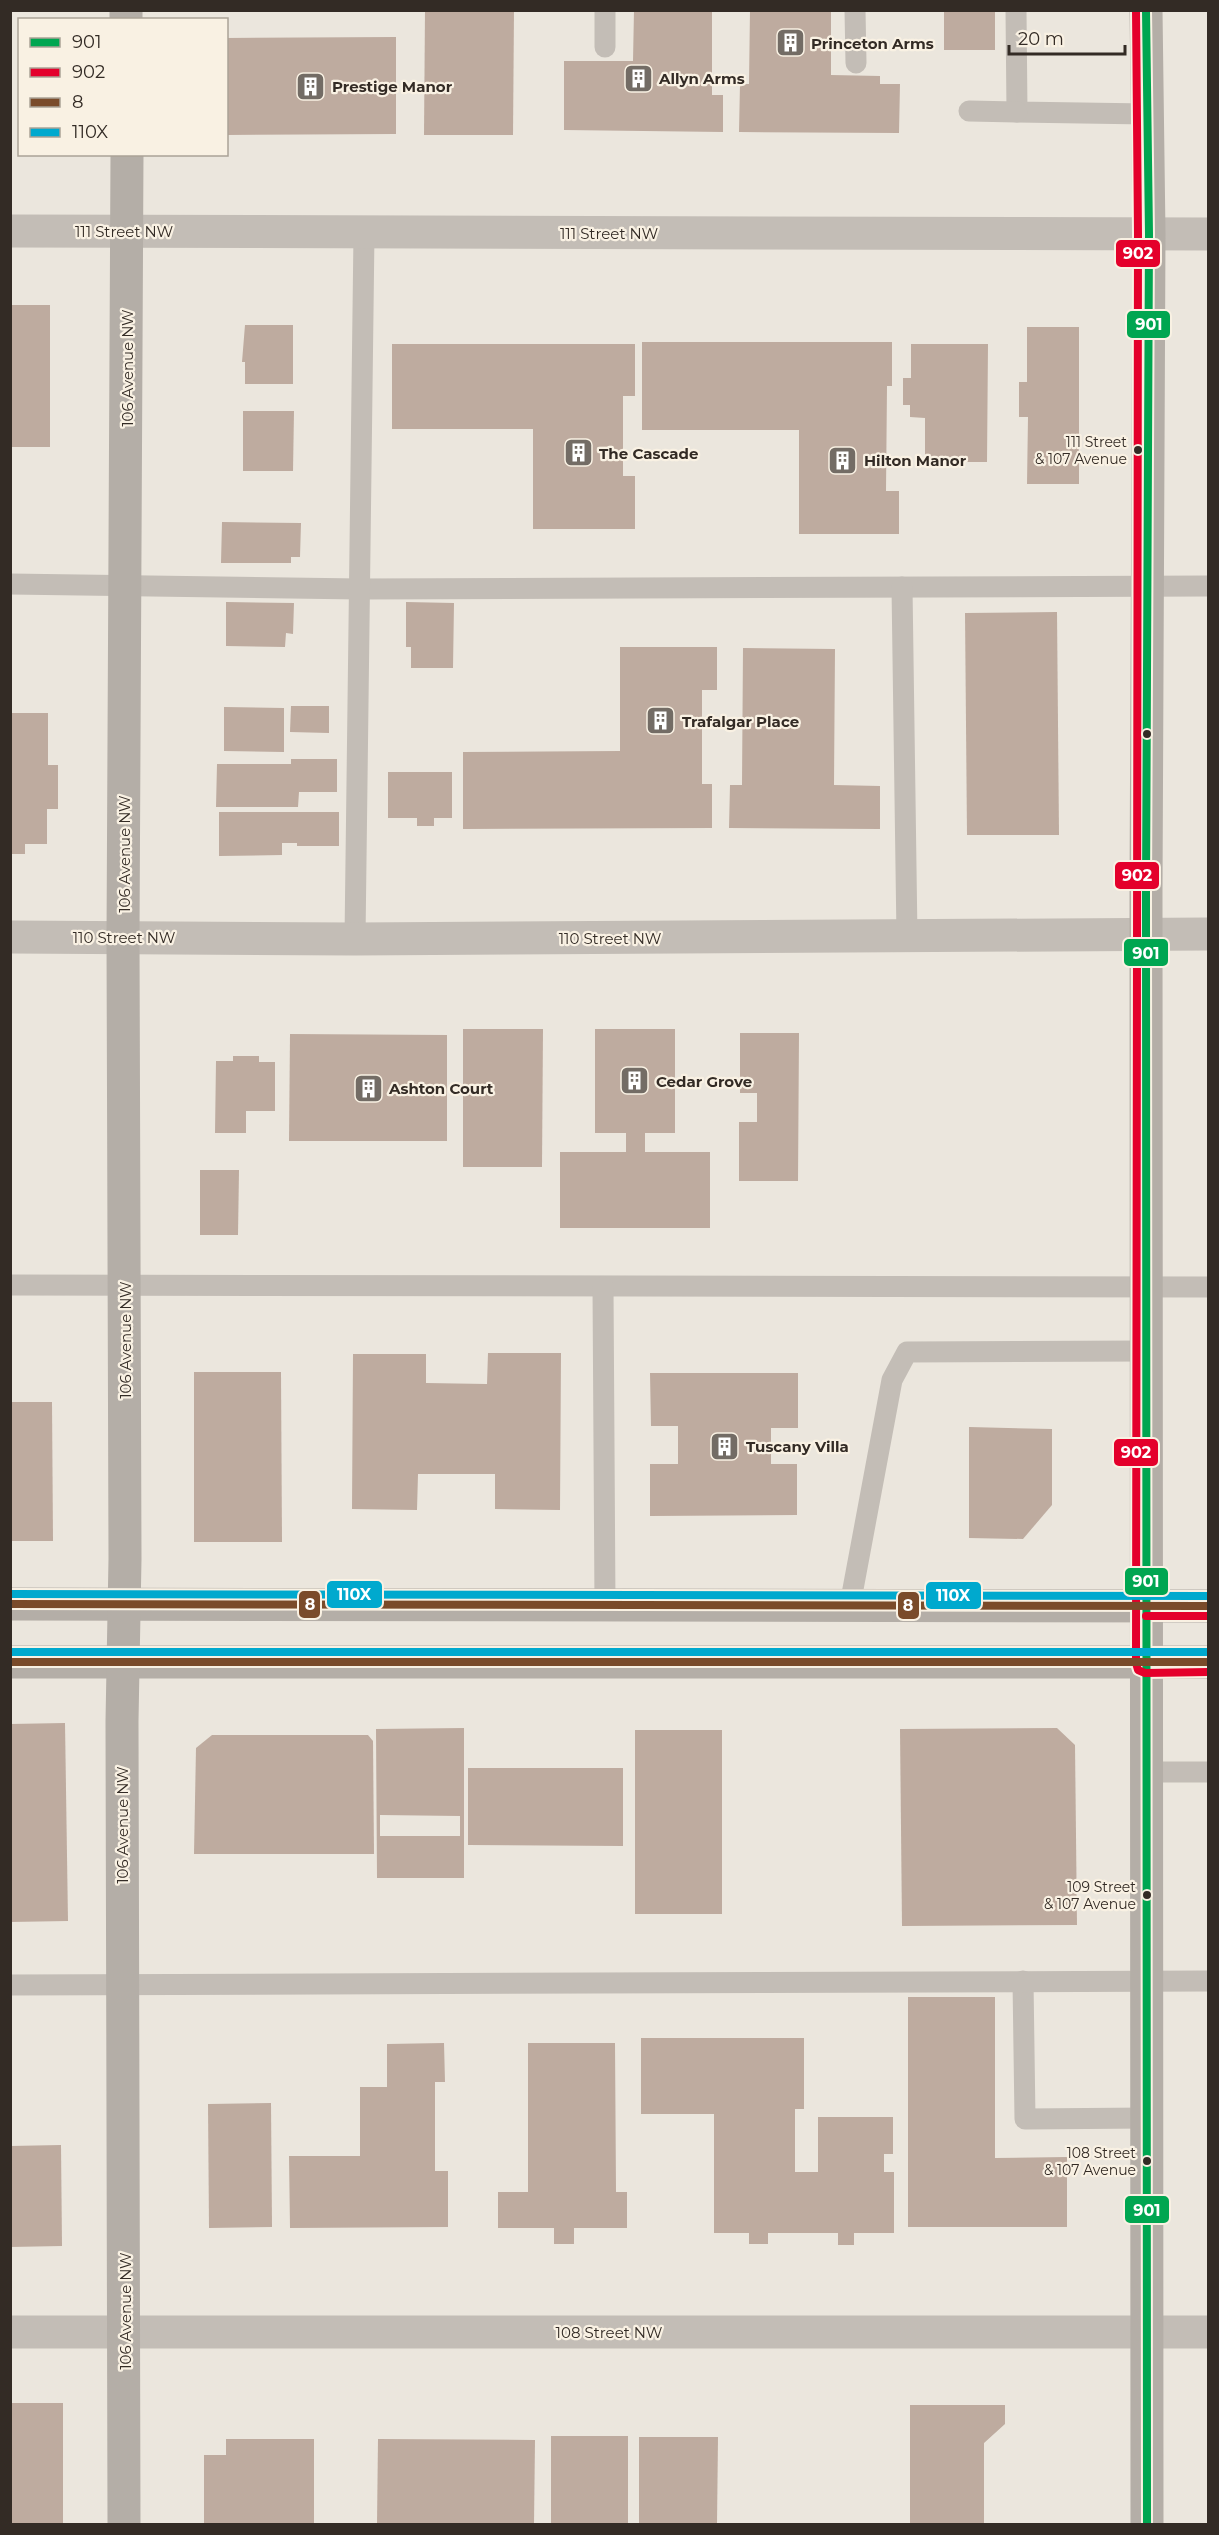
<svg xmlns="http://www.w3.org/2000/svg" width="1219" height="2535" font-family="Montserrat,sans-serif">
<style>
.building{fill:#beab9f;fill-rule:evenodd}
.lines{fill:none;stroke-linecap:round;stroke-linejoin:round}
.lane{stroke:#c3bdb6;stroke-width:21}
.street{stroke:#c3bdb6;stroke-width:33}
.secondary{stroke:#b4aea7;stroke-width:33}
.bus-1-casing{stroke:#f9f1e3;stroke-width:12}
.bus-2-casing{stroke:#f9f1e3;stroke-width:12}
.bus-3-casing{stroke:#f9f1e3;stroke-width:12}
.bus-4-casing{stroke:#f9f1e3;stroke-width:12}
.bus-1{stroke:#00a651;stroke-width:8}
.bus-2{stroke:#e4002b;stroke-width:8}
.bus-3{stroke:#7a4b2a;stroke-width:8}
.bus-4{stroke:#00a9ce;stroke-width:8}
.bus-dot{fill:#332b25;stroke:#f9f1e3;stroke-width:2}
.labels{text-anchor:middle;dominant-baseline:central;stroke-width:4.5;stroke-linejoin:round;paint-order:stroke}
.bus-label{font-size:14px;fill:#332b25;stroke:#f9f1e3;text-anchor:end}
.poi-label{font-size:15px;font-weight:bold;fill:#332b25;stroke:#f9f1e3;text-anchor:start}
.street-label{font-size:15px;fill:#332b25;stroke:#f9f1e3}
.line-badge{stroke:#f9f1e3;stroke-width:2}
.badge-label{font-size:16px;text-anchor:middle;font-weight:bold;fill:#fff}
</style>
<rect width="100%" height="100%" fill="#ebe6dd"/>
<g class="building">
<path d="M425 10H514L513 135H424Z"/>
<path d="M634 10H712V95H723V132L564 130V61H633Z"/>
<path d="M750 10H831V75L880 76V84H900L899 133 739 132 740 84H749Z"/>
<rect x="944" y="10" width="51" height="40"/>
<path d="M396 37V134L226 135V38Z"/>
<rect x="10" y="305" width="40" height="142"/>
<path d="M245 325H293V384H245V362H242Z"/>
<path d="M1027 327H1079V484H1027L1028 417H1019V382H1027Z"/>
<path d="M642 342H892V386H887L886 491H899V534H799V430H642Z"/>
<path d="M392 344H635V396H623V476H635V529H533V429H392Z"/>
<path d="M911 344H988L987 462H925V418L910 417V405H903V378H911Z"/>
<path d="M243 411H294L293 471H243Z"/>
<path d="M222 522 301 523 300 557H291V563H221Z"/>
<path d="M226 602 294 603 293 634 286 633 285 647 226 646Z"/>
<path d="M406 602 454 603 453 668H411V647H406Z"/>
<path d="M1057 612 1059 835H967L965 613Z"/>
<path d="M620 647H717V690H702V784H712V828L463 829V752L620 751Z"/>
<path d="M743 648 835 649 834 785 880 786V829L729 828 730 785H742Z"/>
<path d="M291 706H329V733L290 732Z"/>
<path d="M224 707 284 708V752L224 751Z"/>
<path d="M10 713H48V765H58V809H47V844H25V854H10Z"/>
<path d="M291 759H337V792H299L298 807H216L217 764H291Z"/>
<path d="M388 772H452V818H434V826H417V818H388Z"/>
<path d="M219 812H339V846H297V843H282V855L219 856Z"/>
<path d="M463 1029H543L542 1167H463Z"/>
<path d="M595 1029H675V1133H645V1152H710V1228H560V1152H626V1133H595Z"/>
<path d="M740 1033H799L798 1181H739V1122H757V1093H740Z"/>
<path d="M290 1034 447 1035V1141H289Z"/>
<path d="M233 1056H259V1062H275V1111H246V1133H215L216 1061H233Z"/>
<path d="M200 1170H239L238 1235H200Z"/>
<path d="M488 1353H561L560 1510 495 1509V1474H418L417 1510 352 1509 353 1354H426V1383L487 1384Z"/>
<path d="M194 1372H281L282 1542H194Z"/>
<path d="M650 1373H798V1428H771V1464H797V1515L650 1516V1464H678V1426H651Z"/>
<path d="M10 1402H52L53 1541H10Z"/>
<path d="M969 1427 1052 1429V1505L1023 1539 969 1538Z"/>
<path d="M65 1723 68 1921 10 1922V1724Z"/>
<path d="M464 1728V1878H377L376 1729ZM380 1815 460 1816V1836H380Z"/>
<path d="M1057 1728 1075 1745 1077 1925 902 1926 900 1729Z"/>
<rect x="635" y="1730" width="87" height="184"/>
<path d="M212 1735H368L373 1741 374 1854H194L196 1748Z"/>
<path d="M468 1768H623V1846L468 1845Z"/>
<path d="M908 1997H995V2158L1067 2157V2227H908Z"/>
<path d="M641 2038H804V2109H795V2172H818V2117H893V2154H884V2172H894V2233H854V2245H838V2233H768V2244H749V2233H714V2114H641Z"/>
<path d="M444 2043 445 2082H435V2171H448V2227L290 2228 289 2156H360V2087H387V2044Z"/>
<path d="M528 2043H615L616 2192H627V2228H574V2244H554V2228H498V2192H528Z"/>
<path d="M271 2103 272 2227 209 2228 208 2104Z"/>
<path d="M61 2145 62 2246 10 2247V2146Z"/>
<rect x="10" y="2403" width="53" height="121"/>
<path d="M910 2405H1005V2424L984 2443V2524H910Z"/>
<rect x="551" y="2436" width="77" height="88"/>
<path d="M639 2437H718L717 2524H639Z"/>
<path d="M226 2439H314V2524H204V2455H226Z"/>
<path d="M378 2439 535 2440 534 2524H377Z"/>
</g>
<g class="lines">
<g class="lane">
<path d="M605 10V47"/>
<path d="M855 10 856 63"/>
<path d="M1016 10 1017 112 1147 114"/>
<path d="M969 111 1017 112"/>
<path d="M10 584 360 589 1208 586"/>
<path d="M902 587 907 937"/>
<path d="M355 939 364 233"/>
<path d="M10 1285 1208 1287"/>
<path d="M603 1287 605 1605"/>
<path d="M850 1605 892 1380 907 1352 1146 1351"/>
<path d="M1146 1772H1208"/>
<path d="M1023 1981 1025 2119 1147 2118"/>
<path d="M10 1985 1208 1981"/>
</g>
<g class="street">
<path d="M10 231 1208 234"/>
<path d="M10 937 355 939 1208 934"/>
<path d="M10 2332H1208"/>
</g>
<g class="secondary">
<path d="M126 10V20"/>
<path d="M1146 10 1149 234 1146 891 1147 2524"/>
<path d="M10 1604 1208 1606"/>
<path d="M10 1662H1208"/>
<path d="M124 2524 122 1721 125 1559 123 937 127 154"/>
</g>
<defs>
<path id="bus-1" d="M1146 10 1149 234 1146 891 1147 2524"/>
<g id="bus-2">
<path d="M1136 10 1138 234 1136 1663 1138 1670 1145 1673 1208 1672"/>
<path d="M1146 1616H1208"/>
</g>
<g id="bus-3">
<path d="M10 1604 1208 1606"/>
<path d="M10 1662H1208"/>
</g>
<g id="bus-4">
<path d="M10 1594 1208 1596"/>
<path d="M10 1652H1208"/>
</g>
</defs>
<use href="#bus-1" class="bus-1-casing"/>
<use href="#bus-2" class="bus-2-casing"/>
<use href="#bus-3" class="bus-3-casing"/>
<use href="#bus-4" class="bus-4-casing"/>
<use href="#bus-1" class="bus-1"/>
<use href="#bus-2" class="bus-2"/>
<use href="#bus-3" class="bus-3"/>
<use href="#bus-4" class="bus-4"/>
</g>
<defs>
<symbol id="building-square" viewBox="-11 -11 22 22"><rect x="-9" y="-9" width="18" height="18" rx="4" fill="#736c65" stroke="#f9f1e3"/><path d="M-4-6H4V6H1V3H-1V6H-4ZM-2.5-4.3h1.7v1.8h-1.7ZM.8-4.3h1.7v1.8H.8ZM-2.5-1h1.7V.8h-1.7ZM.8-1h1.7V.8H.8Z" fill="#fff"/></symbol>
</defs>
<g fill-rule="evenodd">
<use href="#building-square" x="774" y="26" width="33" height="33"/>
<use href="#building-square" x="622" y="62" width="33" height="33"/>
<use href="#building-square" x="294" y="70" width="33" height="33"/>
<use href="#building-square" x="562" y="436" width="33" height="33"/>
<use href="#building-square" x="826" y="444" width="33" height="33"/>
<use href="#building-square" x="644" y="704" width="33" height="33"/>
<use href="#building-square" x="618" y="1064" width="33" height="33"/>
<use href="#building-square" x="352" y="1072" width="33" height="33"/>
<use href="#building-square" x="708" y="1430" width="33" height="33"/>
</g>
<g class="bus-dot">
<circle cx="1138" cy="450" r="5"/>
<circle cx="1147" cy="734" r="5"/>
<circle cx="1147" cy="1895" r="5"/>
<circle cx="1147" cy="2161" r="5"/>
</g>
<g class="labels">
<g class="bus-label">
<text x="1127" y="442">111 Street<tspan x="1127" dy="17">&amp; 107 Avenue</tspan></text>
<text x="1136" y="1887">109 Street<tspan x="1136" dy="17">&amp; 107 Avenue</tspan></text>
<text x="1136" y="2153">108 Street<tspan x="1136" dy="17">&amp; 107 Avenue</tspan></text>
</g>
<g class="poi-label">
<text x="811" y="43">Princeton Arms</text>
<text x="659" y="78">Allyn Arms</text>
<text x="332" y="86">Prestige Manor</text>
<text x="599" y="453">The Cascade</text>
<text x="864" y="460">Hilton Manor</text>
<text x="682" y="721">Trafalgar Place</text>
<text x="656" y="1081">Cedar Grove</text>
<text x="389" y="1088">Ashton Court</text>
<text x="746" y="1446">Tuscany Villa</text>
</g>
<g class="street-label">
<text x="124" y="231">111 Street NW</text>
<text x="609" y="233">111 Street NW</text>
<text transform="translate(127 368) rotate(-90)">106 Avenue NW</text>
<text transform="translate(124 854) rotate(-90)">106 Avenue NW</text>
<text x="124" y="937">110 Street NW</text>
<text x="610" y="938">110 Street NW</text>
<text transform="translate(125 1340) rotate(-90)">106 Avenue NW</text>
<text transform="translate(122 1825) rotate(-90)">106 Avenue NW</text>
<text transform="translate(125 2311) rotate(-90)">106 Avenue NW</text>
<text x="609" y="2332">108 Street NW</text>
</g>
</g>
<g class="line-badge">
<rect x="1115" y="239" width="46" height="29" rx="6" fill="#e4002b"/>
<rect x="1126" y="310" width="45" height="29" rx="6" fill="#00a651"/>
<rect x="1114" y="861" width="46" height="29" rx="6" fill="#e4002b"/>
<rect x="1123" y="938" width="46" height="29" rx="6" fill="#00a651"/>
<rect x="1113" y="1438" width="46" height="29" rx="6" fill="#e4002b"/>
<rect x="1124" y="1567" width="45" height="29" rx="6" fill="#00a651"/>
<rect x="326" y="1580" width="57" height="29" rx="6" fill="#00a9ce"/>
<rect x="925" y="1581" width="57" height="29" rx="6" fill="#00a9ce"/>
<rect x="298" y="1590" width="23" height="29" rx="6" fill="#7a4b2a"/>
<rect x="897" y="1591" width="23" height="29" rx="6" fill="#7a4b2a"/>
<rect x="1124" y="2195" width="46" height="29" rx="6" fill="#00a651"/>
</g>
<g class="badge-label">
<text x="1138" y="259">902</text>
<text x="1149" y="330">901</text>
<text x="1137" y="881">902</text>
<text x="1146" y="959">901</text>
<text x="1136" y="1458">902</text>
<text x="1146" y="1587">901</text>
<text x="354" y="1600">110X</text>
<text x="953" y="1601">110X</text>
<text x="310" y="1610">8</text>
<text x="908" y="1611">8</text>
<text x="1147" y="2216">901</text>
</g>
<rect width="1219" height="2535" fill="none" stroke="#332b25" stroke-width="24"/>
<rect x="18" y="18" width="210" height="138" fill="#f9f1e3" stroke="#aaa297" stroke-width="1.5"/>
<rect x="30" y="38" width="30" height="9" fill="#00a651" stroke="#aaa297" stroke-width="1.5"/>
<text x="72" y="48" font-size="18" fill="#332b25">901</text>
<rect x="30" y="68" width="30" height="9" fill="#e4002b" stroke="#aaa297" stroke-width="1.5"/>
<text x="72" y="78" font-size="18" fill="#332b25">902</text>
<rect x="30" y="98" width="30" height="9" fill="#7a4b2a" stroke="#aaa297" stroke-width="1.5"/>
<text x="72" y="108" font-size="18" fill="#332b25">8</text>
<rect x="30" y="128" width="30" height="9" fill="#00a9ce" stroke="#aaa297" stroke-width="1.5"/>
<text x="72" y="138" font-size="18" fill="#332b25">110X</text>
<path d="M1009 45v9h116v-9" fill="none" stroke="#332b25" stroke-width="3"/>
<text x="1018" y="45" font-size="18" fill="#332b25" stroke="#f9f1e3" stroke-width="4.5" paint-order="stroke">20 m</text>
</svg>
